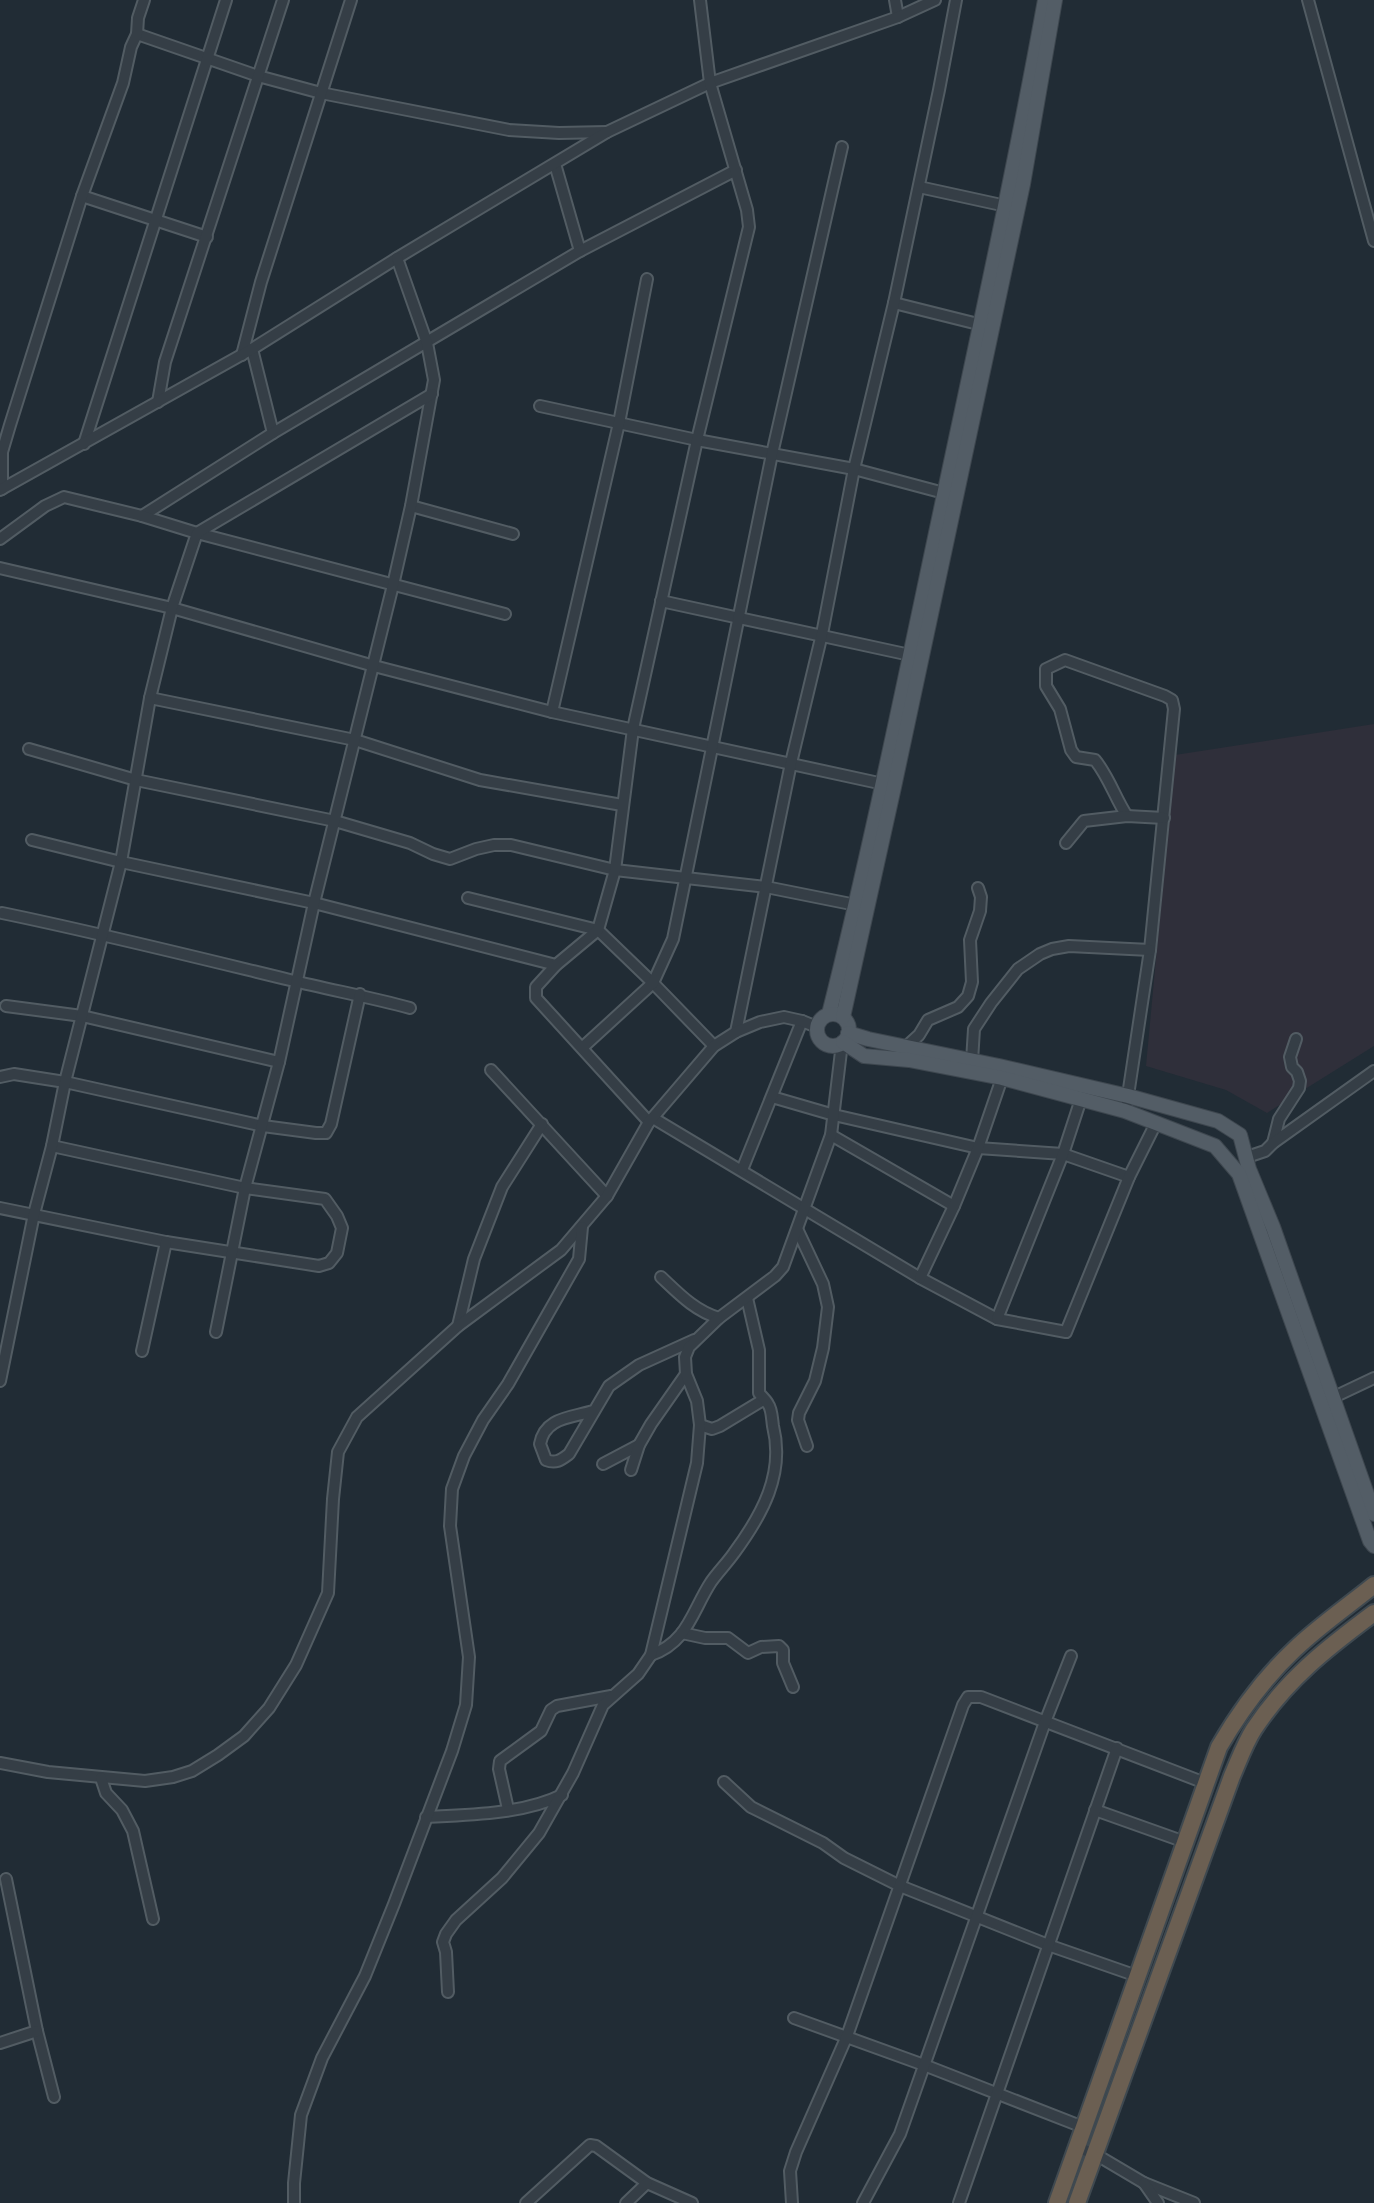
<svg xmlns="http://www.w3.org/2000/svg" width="1374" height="2203" font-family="'Noto Sans',sans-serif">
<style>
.medical{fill:#2f2f3a}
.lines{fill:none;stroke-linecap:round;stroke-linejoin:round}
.minor-casing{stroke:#525c63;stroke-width:14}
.major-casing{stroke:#3e474f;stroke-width:16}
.highway-casing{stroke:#3f4950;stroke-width:20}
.minor{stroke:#353e46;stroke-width:10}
.major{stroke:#535d66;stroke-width:14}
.highway{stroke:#6b5f52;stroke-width:16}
</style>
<rect width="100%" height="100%" fill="#212c35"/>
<path class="medical" d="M1374 724V1046L1267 1113 1226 1090 1146 1066 1175 755Z"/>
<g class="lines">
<defs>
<g id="minor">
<path d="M895 0 898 17"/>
<path d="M1308 0 1374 241"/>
<path d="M137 34 258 76 321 93 509 130 559 133 607 132"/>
<path d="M555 164 580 251"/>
<path d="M919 187 1006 206"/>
<path d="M82 196 207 237"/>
<path d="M894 303 982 325"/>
<path d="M252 349 273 433"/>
<path d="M242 355 261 282 351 0"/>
<path d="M158 402 165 362 283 0"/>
<path d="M540 406 697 440 854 469 944 493"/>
<path d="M84 444 226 0"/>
<path d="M2 489V452L10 425 82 196 123 83 131 47 137 34 138 18 144 0"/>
<path d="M0 490 252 349 397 258 607 132 710 83 898 17 935 0"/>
<path d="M411 506 513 534"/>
<path d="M142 516 273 433 580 251 736 170"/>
<path d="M0 539 45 506 64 497 142 516 197 533 505 614"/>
<path d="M0 568 172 608 374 666 552 712 888 785"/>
<path d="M661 601 910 655"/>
<path d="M150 698 355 740 480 780 622 805"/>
<path d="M552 712 619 423 647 279"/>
<path d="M29 749 136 780 335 821 410 843 433 854 450 859 476 849 494 845H511L615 870 766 887 856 905"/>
<path d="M1127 816C1115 798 1109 777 1095 760L1076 757 1071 750 1060 709 1046 686V669L1065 660 1165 696 1172 700 1174 709 1150 950 1127 1102"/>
<path d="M32 840 121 862 314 903 556 965"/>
<path d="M1066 843 1084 821 1127 816 1164 818"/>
<path d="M468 898 598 930 653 983 714 1046"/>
<path d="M2 913C99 933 195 957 290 980 330 990 370 997 410 1008"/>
<path d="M6 1006 82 1016 279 1062"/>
<path d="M736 1032 791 763 822 634 854 469 894 303 939 90 956 0"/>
<path d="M907 1046 919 1035 928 1020 958 1007 968 996 972 982 970 940 980 911 981 897 978 888"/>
<path d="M583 1047 653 983 673 939 772 454 842 147"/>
<path d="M972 1061 974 1029 991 1003 1018 969 1040 954 1052 949 1069 946 1150 950"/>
<path d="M491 1070 607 1196"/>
<path d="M0 1077 14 1074 65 1082 263 1126 316 1133H326L331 1124 360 994"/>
<path d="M772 1097 834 1115 978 1148 1063 1154 1129 1177"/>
<path d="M653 1118 920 1278 997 1319 1066 1332 1129 1177 1156 1123"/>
<path d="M649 1122 536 998V987L556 965 598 930 615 870 633 729 697 440 749 227 747 210 710 83 700 0"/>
<path d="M831 1135 954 1206"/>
<path d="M1273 1143 1279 1119 1299 1088 1300 1081 1297 1072 1292 1067 1290 1057 1296 1039"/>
<path d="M1247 1157 1265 1151 1273 1143 1374 1071"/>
<path d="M742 1170 802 1021"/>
<path d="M0 1208 166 1242 319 1266 329 1263 337 1253 342 1228 337 1216 325 1199 245 1188 52 1146"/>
<path d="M798 1231 823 1284 828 1307 823 1348 815 1381 799 1413 798 1420 807 1446"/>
<path d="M661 1277C679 1294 695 1311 719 1318"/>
<path d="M920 1278 954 1206 978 1148 1002 1078"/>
<path d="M997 1319 1063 1154 1081 1099"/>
<path d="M458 1326 474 1259 502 1187 542 1124"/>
<path d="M216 1332 245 1188 279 1062 314 903 393 585 411 506 434 380 427 343 397 258"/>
<path d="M142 1351 166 1242"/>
<path d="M0 1381 34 1214 52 1146 65 1082 121 862 150 698 172 608 197 533 432 394"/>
<path d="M1334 1397 1374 1378"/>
<path d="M593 1411C571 1418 545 1417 540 1444L546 1460C556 1464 561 1460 569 1454L609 1386 639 1365 694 1340"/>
<path d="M700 1425 712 1429 720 1426 763 1400"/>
<path d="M603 1464 639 1445"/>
<path d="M631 1470 639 1445 651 1424 686 1374"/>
<path d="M682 1633 705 1638H728L748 1653 761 1647 779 1646 783 1650V1663L793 1687"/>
<path d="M651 1655C688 1642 692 1611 711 1582 718 1572 727 1563 734 1553 762 1515 785 1474 773 1426 772 1420 772 1409 768 1404 766 1400 762 1397 759 1393V1350L747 1298"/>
<path d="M0 1763 48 1772 145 1781 173 1777 192 1771 218 1755 244 1736 269 1708 296 1665 328 1593 333 1499 338 1452 357 1417 458 1326 561 1250 607 1196 649 1122 714 1046 736 1032 760 1022 784 1017 802 1021 817 1027"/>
<path d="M101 1778 106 1793 122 1810 133 1831 153 1919"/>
<path d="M724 1782 751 1807 823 1843 844 1858 900 1886 1048 1945 1137 1976"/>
<path d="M508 1809 499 1769 500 1761 541 1731 551 1710 557 1706 611 1696"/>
<path d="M1095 1810 1185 1842"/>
<path d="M426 1817C468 1815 524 1814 562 1795"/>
<path d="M6 1879 37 2031 54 2097"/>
<path d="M448 1992 446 1952 443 1942 446 1934 456 1920 502 1878 539 1833 573 1773 603 1705 638 1674 651 1655 697 1463 700 1425 697 1401 686 1374 685 1357 689 1347 719 1318 775 1276 783 1267 831 1135 842 1043"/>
<path d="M794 2018 924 2065 1083 2127"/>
<path d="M0 2043 37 2031"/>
<path d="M1076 2147 1095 2154 1144 2183 1194 2203"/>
<path d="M1144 2183 1158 2203"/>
<path d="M294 2203V2183L301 2115 322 2058 365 1976 394 1904 452 1751 466 1705 469 1657 450 1526 452 1489 464 1456 483 1420 508 1384 579 1259 582 1227"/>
<path d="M526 2203 590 2145 596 2146 647 2183 692 2203"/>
<path d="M626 2203 647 2183"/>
<path d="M792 2203 790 2171 796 2152 847 2036 963 1705 968 1697H981L1205 1783"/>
<path d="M863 2203 900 2134 1045 1722 1071 1656"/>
<path d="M959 2203 1117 1748"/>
</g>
<g id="major">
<path d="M829 1014C872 842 907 669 944 495 979 330 1015 166 1045 0"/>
<circle cx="833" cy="1030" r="16"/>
<path d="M843 1017 894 787 1023 184 1055 0"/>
<path d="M848 1033 868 1039 999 1066 1128 1096 1218 1121 1240 1135 1249 1169 1273 1227 1374 1514"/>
<path d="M843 1042 864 1056 909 1060 1002 1078 1125 1111 1215 1146 1239 1174 1370 1541 1374 1546"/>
</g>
<g id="highway">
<path d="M1057 2203 1219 1747C1240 1711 1264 1678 1295 1649 1319 1626 1348 1606 1374 1585"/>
<path d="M1077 2203 1232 1776C1239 1760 1245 1743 1254 1729 1287 1679 1327 1648 1374 1613"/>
</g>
</defs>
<use href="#minor" class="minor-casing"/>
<use href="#major" class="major-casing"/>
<use href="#highway" class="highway-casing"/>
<use href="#minor" class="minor"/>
<use href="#major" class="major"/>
<use href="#highway" class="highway"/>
</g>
</svg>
